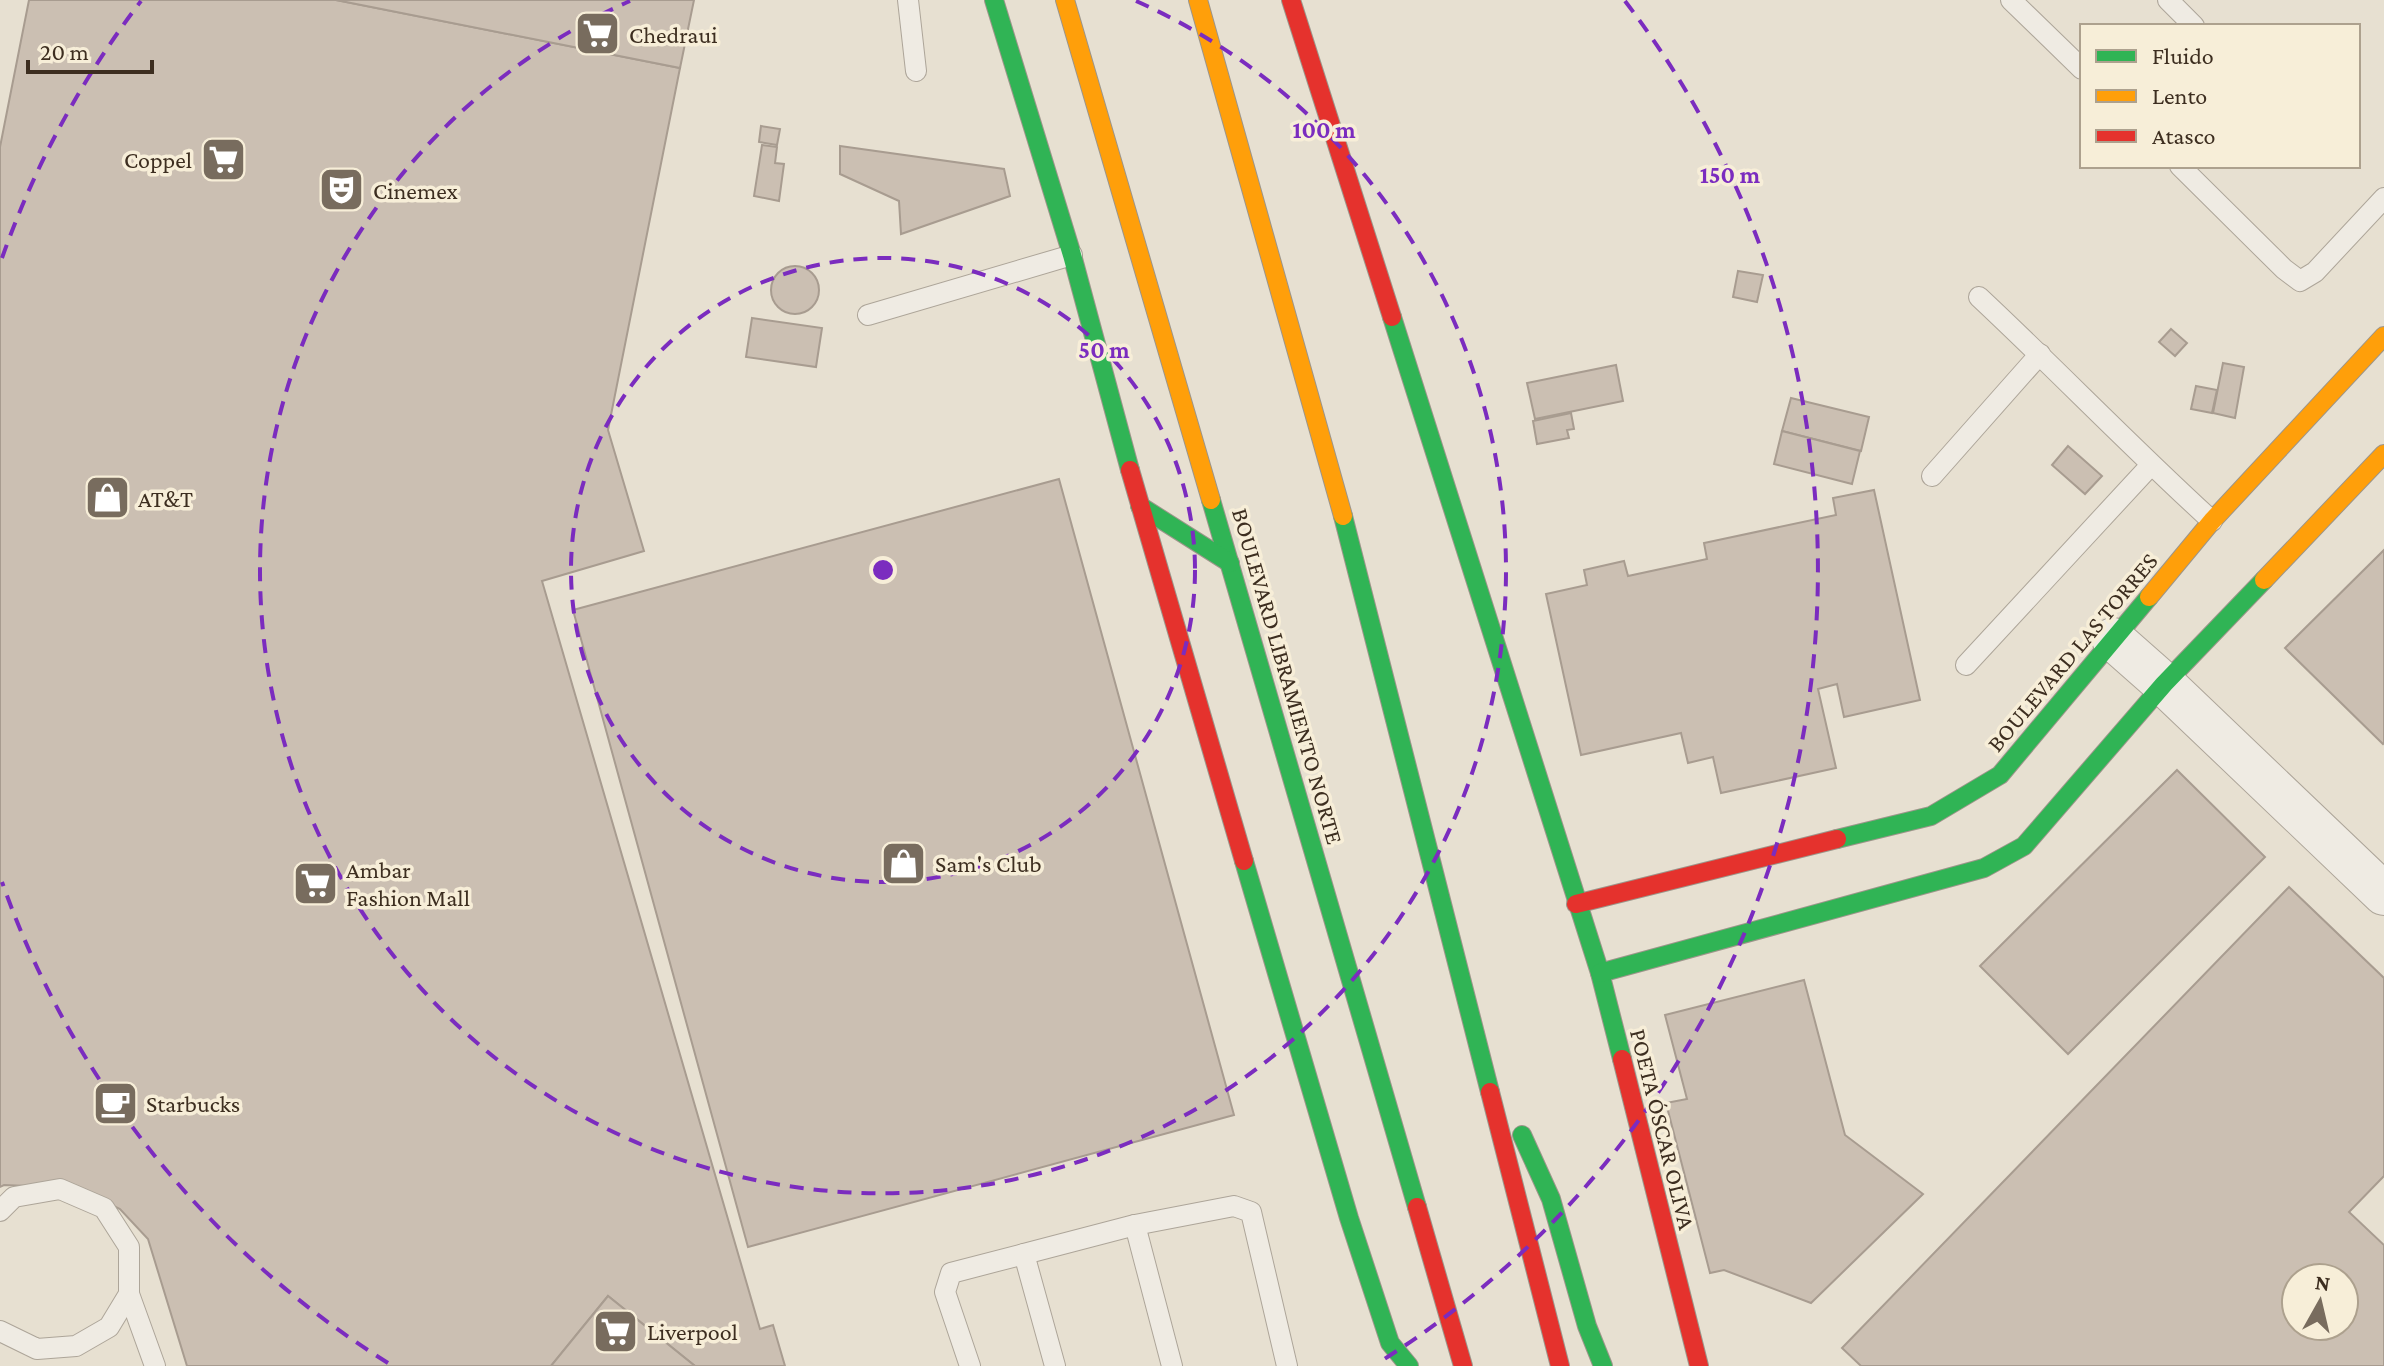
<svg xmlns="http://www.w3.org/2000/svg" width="2384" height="1366" font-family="'Crimson Pro',serif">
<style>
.building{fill:#cbbfb2;stroke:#a89c90;stroke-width:2;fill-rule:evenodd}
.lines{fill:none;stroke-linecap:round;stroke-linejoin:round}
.lane-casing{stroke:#ada599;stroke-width:22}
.street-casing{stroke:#ada599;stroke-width:44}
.fast-casing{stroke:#9c958a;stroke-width:20}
.slow-casing{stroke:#9c958a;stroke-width:20}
.jam-casing{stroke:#9c958a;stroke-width:20}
.lane{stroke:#efebe3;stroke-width:20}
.street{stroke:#efebe3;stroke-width:42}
.fast{stroke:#30b455;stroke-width:18}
.slow{stroke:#ff9f0a;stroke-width:18}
.jam{stroke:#e5322d;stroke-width:18}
.ring{fill:none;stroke:#7b2cbf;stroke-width:4;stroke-dasharray:14 10}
.labels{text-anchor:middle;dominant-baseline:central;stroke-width:7;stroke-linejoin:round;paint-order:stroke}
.poi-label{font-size:24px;fill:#3d2e20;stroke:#f7eed8;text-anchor:start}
.street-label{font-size:24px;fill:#3d2e20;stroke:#f7eed8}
.centre{fill:#7b2cbf;stroke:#f7eed8;stroke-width:4}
.ring-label{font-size:24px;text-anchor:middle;font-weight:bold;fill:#7b2cbf;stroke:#f7eed8;stroke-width:7;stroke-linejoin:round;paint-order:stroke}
</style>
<rect width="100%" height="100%" fill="#e7e0d1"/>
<g class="building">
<path d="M29 0H336L680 68 608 430 644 551 542 581 760 1329 773 1325 785 1366H695L608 1296 551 1366H187L148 1239 120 1209 77 1188 4 1185 0 1187V147Z"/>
<path d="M336 0H694L680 68Z"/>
<path d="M761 126 780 129 777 145 759 142Z"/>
<path d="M762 145 777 147 775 163 784 164 779 201 754 196Z"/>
<path d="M840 146 1004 169 1010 196 901 234 899 201 840 174Z"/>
<circle cx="795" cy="290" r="24"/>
<path d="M1738 271 1763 275 1757 302 1733 297Z"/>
<path d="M752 318 822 328 816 367 746 357Z"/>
<path d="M2171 329 2187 343 2175 356 2159 342Z"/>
<path d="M2223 363 2244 367 2235 418 2213 413Z"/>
<path d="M1616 365 1623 401 1535 419 1527 383Z"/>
<path d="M2196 386 2217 390 2212 413 2191 409Z"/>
<path d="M1791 398 1869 417 1861 451 1782 431Z"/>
<path d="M1571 413 1574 429 1567 430 1569 438 1537 444 1533 421Z"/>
<path d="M1782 431 1860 451 1852 484 1774 464Z"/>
<path d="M2068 446 2102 476 2085 494 2052 465Z"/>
<path d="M1059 479 1234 1115 748 1247 573 610Z"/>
<path d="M1874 490 1920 700 1844 717 1837 684 1818 689 1836 768 1721 793 1713 757 1688 763 1681 733 1581 755 1546 594 1587 585 1584 570 1624 561 1628 576 1707 559 1704 543 1836 515 1833 498Z"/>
<path d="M2384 550V743L2383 744 2285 648Z"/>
<path d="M2177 770 2265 857 2068 1054 1980 966Z"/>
<path d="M2289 887 2384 978V1176L2349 1212 2384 1245V1366H1861L1842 1348ZM2296 1278H2344V1326H2296Z"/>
<path d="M1804 980 1845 1135 1923 1194 1811 1303 1724 1270 1710 1273 1666 1103 1687 1099 1665 1015Z"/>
<path d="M608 1296 695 1366H551Z"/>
</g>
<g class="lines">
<defs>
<g id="lane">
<path d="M908 0 916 71"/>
<path d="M2011 0 2082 69"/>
<path d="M2168 0 2194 26"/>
<path d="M2180 166 2284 269 2300 281 2315 272 2384 198"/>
<path d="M1979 297C2058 371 2132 448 2212 521"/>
<path d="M868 315 1072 255"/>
<path d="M1932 476 2040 354"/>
<path d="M1966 665 2151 465"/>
<path d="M0 1211 14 1197 60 1189 104 1208 129 1247V1294L155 1366"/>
<path d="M1135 1225 1172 1366"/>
<path d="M0 1331 37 1349 76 1346 109 1327 129 1294"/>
<path d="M970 1366 945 1292 951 1273 1024 1254"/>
<path d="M1055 1366 1024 1254 1135 1225 1234 1206 1251 1212 1287 1366"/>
</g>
<path id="street" d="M2113 639 2164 684 2384 894"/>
<g id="fast">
<path d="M994 0 1072 255 1130 470"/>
<path d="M1392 317 1600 973 1622 1059"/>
<path d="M1211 500 1417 1207"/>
<path d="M1140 506 1230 563"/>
<path d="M1343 516 1490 1092"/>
<path d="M1837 839 1931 816 2000 775 2149 597"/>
<path d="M1244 861 1349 1218 1390 1343 1409 1366"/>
<path d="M1600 973 1984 868 2024 846 2164 684 2264 580"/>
<path d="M1522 1135 1551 1199 1587 1326 1603 1366"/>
</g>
<g id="slow">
<path d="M1065 0 1211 500"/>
<path d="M1198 0 1343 516"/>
<path d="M2264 580 2384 454"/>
<path d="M2149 597 2212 521 2384 336"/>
</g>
<g id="jam">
<path d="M1291 0 1392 317"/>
<path d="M1130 470 1244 861"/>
<path d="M1576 904 1837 839"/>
<path d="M1622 1059 1699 1366"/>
<path d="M1490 1092 1560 1366"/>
<path d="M1417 1207 1463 1366"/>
</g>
</defs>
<use href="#lane" class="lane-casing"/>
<use href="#street" class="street-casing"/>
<use href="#fast" class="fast-casing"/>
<use href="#slow" class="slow-casing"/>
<use href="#jam" class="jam-casing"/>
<use href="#lane" class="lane"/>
<use href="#street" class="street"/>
<use href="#fast" class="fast"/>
<use href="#slow" class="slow"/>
<use href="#jam" class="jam"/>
</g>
<g class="ring">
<circle cx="883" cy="570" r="312"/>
<path d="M1136 1A623 623 0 1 1 630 1"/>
<path d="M388 1363A935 935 0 0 1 2 882M2 258A935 935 0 0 1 141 1M1625 1A935 935 0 0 1 1378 1363"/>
</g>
<defs>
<symbol id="supermarket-square" viewBox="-11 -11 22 22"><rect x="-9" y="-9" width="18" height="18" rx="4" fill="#786c5e" stroke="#f7eed8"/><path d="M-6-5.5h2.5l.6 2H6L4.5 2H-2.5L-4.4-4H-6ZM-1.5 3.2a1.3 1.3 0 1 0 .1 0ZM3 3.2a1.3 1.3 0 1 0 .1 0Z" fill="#fff"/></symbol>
<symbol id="theatre-square" viewBox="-11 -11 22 22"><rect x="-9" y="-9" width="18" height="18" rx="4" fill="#786c5e" stroke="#f7eed8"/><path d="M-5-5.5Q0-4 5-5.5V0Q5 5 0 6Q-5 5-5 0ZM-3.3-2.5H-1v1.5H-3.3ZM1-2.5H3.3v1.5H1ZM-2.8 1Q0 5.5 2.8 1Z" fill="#fff"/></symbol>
<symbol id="shop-square" viewBox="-11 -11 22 22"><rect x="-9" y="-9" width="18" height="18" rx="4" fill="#786c5e" stroke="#f7eed8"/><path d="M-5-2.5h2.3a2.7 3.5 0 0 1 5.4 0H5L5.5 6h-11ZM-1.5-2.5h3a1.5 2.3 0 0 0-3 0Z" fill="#fff"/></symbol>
<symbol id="cafe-square" viewBox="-11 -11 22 22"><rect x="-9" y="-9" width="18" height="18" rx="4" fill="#786c5e" stroke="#f7eed8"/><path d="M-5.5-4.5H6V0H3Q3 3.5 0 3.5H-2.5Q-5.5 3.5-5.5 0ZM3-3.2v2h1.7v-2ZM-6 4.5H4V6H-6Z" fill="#fff"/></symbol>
</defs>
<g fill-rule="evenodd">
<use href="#supermarket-square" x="572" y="8" width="51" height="51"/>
<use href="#supermarket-square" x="198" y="134" width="51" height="51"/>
<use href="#theatre-square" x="316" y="164" width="51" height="51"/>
<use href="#shop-square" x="82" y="472" width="51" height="51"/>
<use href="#shop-square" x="878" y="838" width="51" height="51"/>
<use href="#supermarket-square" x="290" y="858" width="51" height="51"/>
<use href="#cafe-square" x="90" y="1078" width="51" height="51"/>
<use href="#supermarket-square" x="590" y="1306" width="51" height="51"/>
</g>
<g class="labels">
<g class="poi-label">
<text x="629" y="34">Chedraui</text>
<text x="192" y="159" text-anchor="end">Coppel</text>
<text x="373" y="190">Cinemex</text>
<text x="138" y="498">AT&amp;T</text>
<text x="935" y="863">Sam's Club</text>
<text x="346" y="869">Ambar<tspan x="346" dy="28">Fashion Mall</tspan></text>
<text x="146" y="1103">Starbucks</text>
<text x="647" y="1331">Liverpool</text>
</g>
<g class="street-label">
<text transform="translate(2072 652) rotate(-50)">BOULEVARD LAS TORRES</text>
<text transform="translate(1288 676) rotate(74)">BOULEVARD LIBRAMIENTO NORTE</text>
<text transform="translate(1663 1129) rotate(76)">POETA ÓSCAR OLIVA</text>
</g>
</g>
<circle cx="883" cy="570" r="12" class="centre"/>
<g class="ring-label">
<text x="1324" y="138">100 m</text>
<text x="1730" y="183">150 m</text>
<text x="1104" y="358">50 m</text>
</g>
<rect x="2080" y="24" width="280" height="144" fill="#f7eed8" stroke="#ada18e" stroke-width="2"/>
<rect x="2096" y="50" width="40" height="12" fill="#30b455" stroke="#ada18e" stroke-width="2"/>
<text x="2152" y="64" font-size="24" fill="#3d2e20">Fluido</text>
<rect x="2096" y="90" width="40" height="12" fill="#ff9f0a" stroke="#ada18e" stroke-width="2"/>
<text x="2152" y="104" font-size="24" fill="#3d2e20">Lento</text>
<rect x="2096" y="130" width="40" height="12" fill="#e5322d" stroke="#ada18e" stroke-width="2"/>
<text x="2152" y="144" font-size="24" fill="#3d2e20">Atasco</text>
<g transform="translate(2320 1302) rotate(8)"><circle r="38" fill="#f7eed8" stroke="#ada18e" stroke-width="2"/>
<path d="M0-6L14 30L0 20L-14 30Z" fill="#786c5e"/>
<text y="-12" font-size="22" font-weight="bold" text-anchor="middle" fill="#3d2e20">N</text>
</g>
<path d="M28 60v12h124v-12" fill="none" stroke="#3d2e20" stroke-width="4"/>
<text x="40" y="60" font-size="24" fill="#3d2e20" stroke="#f7eed8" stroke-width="6" paint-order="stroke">20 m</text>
</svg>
